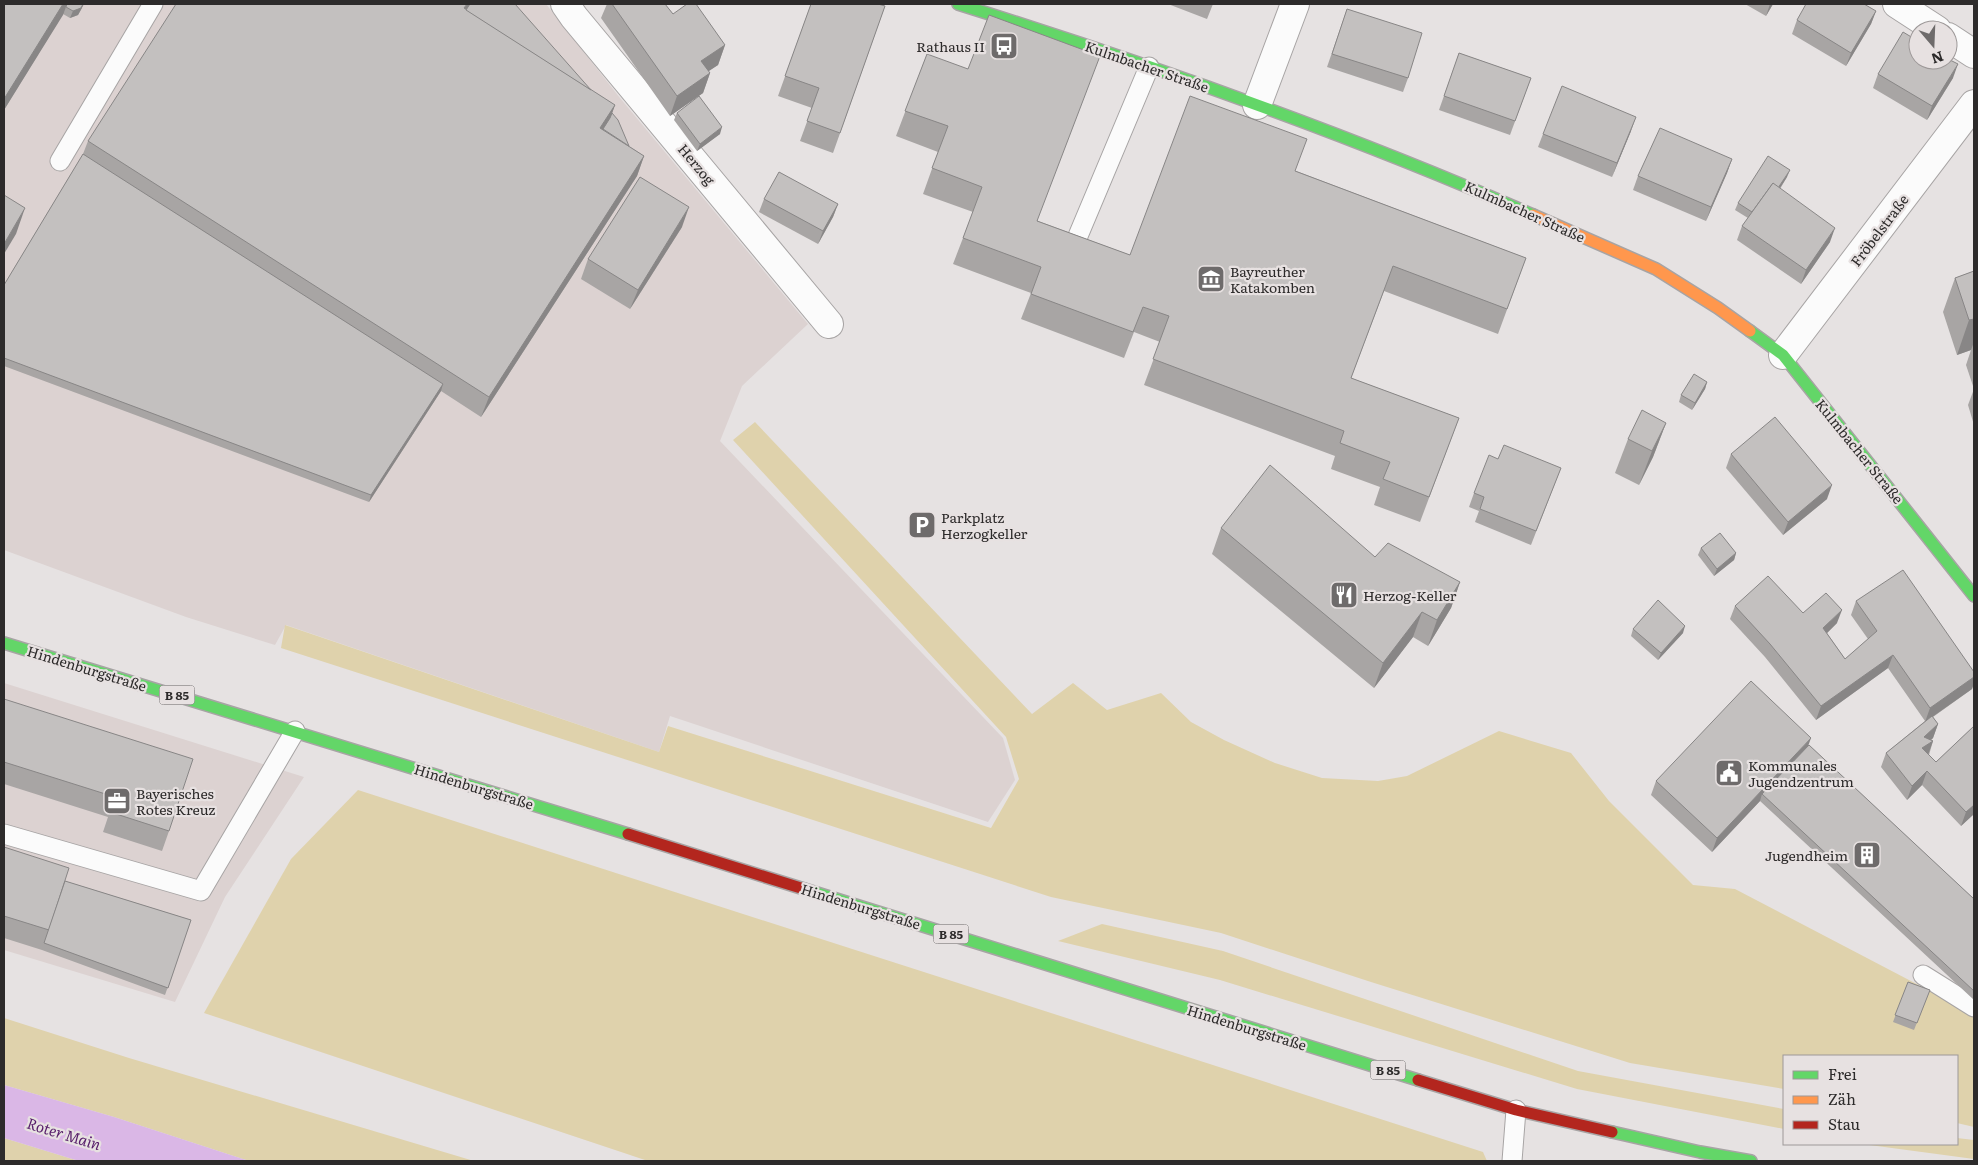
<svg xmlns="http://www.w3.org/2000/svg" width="1978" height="1165" font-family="Literata,serif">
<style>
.built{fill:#dcd2d1}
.green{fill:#dfd2ac}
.water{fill:#dab7e6}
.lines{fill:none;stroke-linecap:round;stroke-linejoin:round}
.lane-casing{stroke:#a7a4a4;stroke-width:21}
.street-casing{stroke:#a7a4a4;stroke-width:30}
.fast-casing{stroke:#a7a4a4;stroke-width:14}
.slow-casing{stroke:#a7a4a4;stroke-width:14}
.jam-casing{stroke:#a7a4a4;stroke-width:14}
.lane{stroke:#fbfbfb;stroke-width:19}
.street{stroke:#fbfbfb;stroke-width:28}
.fast{stroke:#63d668;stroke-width:11}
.slow{stroke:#ff974d;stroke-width:11}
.jam{stroke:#b3261e;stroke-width:11}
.wall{fill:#a8a5a4}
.shaded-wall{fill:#888686}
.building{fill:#c3c0bf;stroke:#888686}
.labels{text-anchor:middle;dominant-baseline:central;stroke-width:4.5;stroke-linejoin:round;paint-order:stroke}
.shield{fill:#e7e1e1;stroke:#656262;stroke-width:1}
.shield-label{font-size:12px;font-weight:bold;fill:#2d2b2b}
.poi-label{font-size:14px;fill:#2d2b2b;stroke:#e7e1e1;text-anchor:start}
.street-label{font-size:14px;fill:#2d2b2b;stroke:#e7e1e1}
.water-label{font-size:15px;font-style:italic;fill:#551b69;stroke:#e7e1e1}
</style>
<rect width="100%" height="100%" fill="#e6e2e2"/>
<g class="built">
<path d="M4 4H546L620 98 808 324 742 386 720 441 1003 738 1015 780 988 822 670 716 659 752 286 625 275 645 186 617 4 550Z"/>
<path d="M4 683 304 777 225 897 175 1002 4 950Z"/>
</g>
<g class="green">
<path d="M755 422 1032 714 1073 683 1107 710 1161 693 1191 722 1224 740 1275 763 1322 778 1378 781 1407 776 1499 731 1571 753 1609 801 1693 885 1735 889 1974 1014V1127L1957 1123V1056H1784V1089L1630 1063 1371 982 1221 933 1051 897 281 648 285 625 659 752 668 726 991 828 1019 779 1006 737 733 440Z"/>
<path d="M358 790 1483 1152 1487 1161H648L204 1013 291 859Z"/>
<path d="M1102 924 1223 951 1578 1071 1784 1109V1129L1577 1089 1220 980 1058 941Z"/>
<path d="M4 1018 129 1058 474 1161H249L114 1117 4 1085Z"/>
<path d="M4 1138 79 1161H4Z"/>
<path d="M1957 1138 1974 1140V1159L1862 1144H1957Z"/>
</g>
<path class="water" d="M4 1085 114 1117 249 1161H79L4 1138Z"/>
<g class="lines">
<defs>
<g id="lane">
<path d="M60 161 153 4"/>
<path d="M1070 255 1149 67"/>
<path d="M4 834 201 891 295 731"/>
<path d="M1923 975 1974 1007"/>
<path d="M1512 1161 1516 1110"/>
</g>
<g id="street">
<path d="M565 4 574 17 829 324"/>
<path d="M1897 4 1937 30"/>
<path d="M1948 37 1974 54"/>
<path d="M1257 105 1295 4"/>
<path d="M1783 355 1974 104"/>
</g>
<g id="fast">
<path d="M958 4C1153 65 1346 133 1533 215"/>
<path d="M1750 331 1783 355 1974 596"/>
<path d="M4 643 628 834"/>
<path d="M804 889 1418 1080"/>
<path d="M1612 1132 1700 1152 1751 1161"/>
</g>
<path id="slow" d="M1533 215 1656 269 1718 308 1750 331"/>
<g id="jam">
<path d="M628 834 804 889"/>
<path d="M1418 1080 1516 1110 1612 1132"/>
</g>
</defs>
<use href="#lane" class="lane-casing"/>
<use href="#street" class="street-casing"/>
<use href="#fast" class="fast-casing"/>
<use href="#slow" class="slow-casing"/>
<use href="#jam" class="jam-casing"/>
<use href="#lane" class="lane"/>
<use href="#street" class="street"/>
<use href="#fast" class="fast"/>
<use href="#slow" class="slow"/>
<use href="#jam" class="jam"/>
</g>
<g class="wall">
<path d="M4 4 82 8 78 15 70 18 63 14 4 110Z"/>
<path d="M607 4H665L673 14 725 45 718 65 708 71 710 73 703 93 670 116 601 18Z"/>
<path d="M811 4 885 6 833 153 800 141 812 108 778 96Z"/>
<path d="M1168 4H1213L1207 19Z"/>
<path d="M1745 4H1773L1766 16Z"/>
<path d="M1347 9 1408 78 1403 92 1327 67Z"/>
<path d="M1876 11 1871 24 1846 66 1792 34 1797 20Z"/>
<path d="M1459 53 1531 78 1510 135 1439 110Z"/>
<path d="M927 54 1038 221 1130 255 1296 171 1526 258 1498 334 1384 291 1351 378 1459 418 1420 522 1374 505 1380 487 1331 469 1335 456 1144 385 1160 342 1134 332 1124 358 1021 319 1031 293 953 264 973 212 923 194 938 152 896 136Z"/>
<path d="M1878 74 1953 78 1927 120 1873 88Z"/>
<path d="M591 90 615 105 612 113 629 146 644 156 637 176 481 417 441 391 369 502 4 366V285L83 154 88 141Z"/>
<path d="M677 113 720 134 697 151 674 120Z"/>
<path d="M1631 131 1612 177 1538 147 1543 134Z"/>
<path d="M1732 159 1727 173 1706 221 1633 190 1638 176Z"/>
<path d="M1787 177 1780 189 1830 242 1801 284 1737 240 1742 226 1748 218 1735 210 1738 203Z"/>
<path d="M764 199 838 204 833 217 818 244 759 212Z"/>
<path d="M682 227 630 309 581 279 588 259Z"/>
<path d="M1974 271V425L1968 405 1974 389 1966 365 1971 350 1957 355 1943 312 1955 278Z"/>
<path d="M1707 382 1705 389 1692 410 1679 402 1681 395Z"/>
<path d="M1666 423 1653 457 1639 485 1615 473 1628 439Z"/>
<path d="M1731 454 1827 499 1783 535 1726 468Z"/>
<path d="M1498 459 1561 468 1531 545 1475 522 1479 511 1469 507 1474 493Z"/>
<path d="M1221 528 1375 557 1460 582 1451 608 1428 646 1413 637 1374 688 1212 554Z"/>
<path d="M1701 548 1736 553 1734 560 1714 576 1698 555Z"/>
<path d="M1856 601 1974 672V683L1972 689 1933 717 1938 724 1933 738 1931 740 1933 741 1929 755 1936 762 1974 726V814L1961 826 1922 785 1907 800 1881 767 1886 753 1925 721 1888 668 1816 720 1765 657 1730 619 1735 606 1803 613 1837 623 1827 633 1845 659 1868 639 1851 615Z"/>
<path d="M1633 629 1683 633 1658 660 1631 636Z"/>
<path d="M4 699 169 831 162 851 103 832 108 817 4 784Z"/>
<path d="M1809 745 1974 899V1000L1760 801 1712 852 1651 795 1656 781Z"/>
<path d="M4 847 65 881 191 920 165 995 42 950 4 938Z"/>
<path d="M1908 982 1930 990 1914 1030 1893 1022Z"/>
</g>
<g class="shaded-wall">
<path d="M63 4H67L63 15 4 110V99Z"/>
<path d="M84 4 78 15 70 18 73 11Z"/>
<path d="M467 4H472L461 22 464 8Z"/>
<path d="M1770 4H1773L1766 16Z"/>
<path d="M1876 11 1871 24 1846 66 1851 53Z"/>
<path d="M725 45 718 65 694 81 701 61Z"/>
<path d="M1958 64 1953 78 1927 120 1932 106Z"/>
<path d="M710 73 703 93 670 116 677 96Z"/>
<path d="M615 105 608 125 597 141 600 128Z"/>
<path d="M1636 117 1631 131 1612 177 1617 163Z"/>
<path d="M722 127 720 134 697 151 700 144Z"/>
<path d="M644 156 637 176 481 417 489 397Z"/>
<path d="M1732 159 1727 173 1706 221 1711 207Z"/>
<path d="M1790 170 1787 177 1772 200 1775 193Z"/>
<path d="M838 204 833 217 818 244 823 231Z"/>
<path d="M689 207 682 227 630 309 638 290Z"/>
<path d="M25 208 16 234 4 254V244Z"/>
<path d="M1835 228 1830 242 1801 284 1806 270Z"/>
<path d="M1974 319V342L1971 350 1957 355 1969 320Z"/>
<path d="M1707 382 1705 389 1692 410 1695 403Z"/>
<path d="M443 384 441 391 369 502 371 495Z"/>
<path d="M1666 423 1653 457 1639 485 1652 451Z"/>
<path d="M1832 485 1827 499 1783 535 1788 522Z"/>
<path d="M1736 553 1734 560 1714 576 1717 569Z"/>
<path d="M1460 582 1451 608 1428 646 1437 620Z"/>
<path d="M1842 610 1837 623 1818 642 1823 628Z"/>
<path d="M1422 612 1413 637 1374 688 1383 663Z"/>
<path d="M1685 626 1683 633 1658 660 1661 653Z"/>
<path d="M1893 655 1888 668 1816 720 1821 706Z"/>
<path d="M1974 677V683L1972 689 1925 722 1930 708Z"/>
<path d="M1938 724 1933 738 1922 748 1933 741 1928 755 1917 762 1924 737Z"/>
<path d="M1811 738 1806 752 1762 794 1760 801 1712 852 1717 838Z"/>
<path d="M1927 771 1922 785 1907 800 1912 786Z"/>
<path d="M1974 805V814L1961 826 1966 812Z"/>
</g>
<g class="building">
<path d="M4 4H63L4 99Z"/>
<path d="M67 4H83L81 8 73 11 66 7Z"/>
<path d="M176 4H467L464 8 615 105 600 128 644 156 489 397 88 141Z"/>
<path d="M470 4H515L591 90 466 10Z"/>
<path d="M612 4H665L673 14 687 4H696L725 45 701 61 710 73 677 96Z"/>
<path d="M811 4H878L885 6 840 133 807 121 819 88 785 76Z"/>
<path d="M1806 4H1864L1876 11 1851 53 1797 20Z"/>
<path d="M1347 9 1422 33 1408 78 1332 54Z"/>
<path d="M989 15 1100 56 1037 221 1130 255 1190 96 1307 139 1295 171 1526 258 1507 309 1393 266 1351 378 1459 418 1429 497 1383 479 1390 462 1340 443 1344 431 1153 359 1169 316 1143 307 1133 332 1031 294 1041 267 963 238 982 187 932 168 948 126 905 111 927 54 968 69Z"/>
<path d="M1903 32 1918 41V60H1948V59L1958 64 1932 106 1878 74Z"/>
<path d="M1459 53 1531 78 1515 121 1444 96Z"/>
<path d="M1562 86 1636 117 1617 163 1543 134Z"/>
<path d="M699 96 722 127 700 144 677 113Z"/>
<path d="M612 113 618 120 629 146 603 129 610 118Z"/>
<path d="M1660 128 1732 159 1711 207 1638 176Z"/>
<path d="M83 154 443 384 371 495 4 358V285Z"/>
<path d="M1768 156 1790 170 1778 188 1773 183 1752 212 1738 203Z"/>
<path d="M779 172 838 204 823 231 764 199Z"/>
<path d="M640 177 689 207 638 290 588 259Z"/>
<path d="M1773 183 1835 228 1806 270 1742 226Z"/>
<path d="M4 195 25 208 4 244Z"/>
<path d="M1974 271V319L1969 320 1955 278Z"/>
<path d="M1694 374 1707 382 1695 403 1681 395Z"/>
<path d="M1642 410 1666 423 1652 451 1628 439Z"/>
<path d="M1775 417 1832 485 1788 522 1731 454Z"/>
<path d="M1504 445 1561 468 1536 531 1480 509 1484 497 1474 493 1489 455 1498 459Z"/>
<path d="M1270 465 1375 557 1388 543 1460 582 1437 620 1422 612 1383 663 1221 528Z"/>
<path d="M1720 533 1736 553 1717 569 1701 548Z"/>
<path d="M1903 570 1974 672V677L1930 708 1893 655 1821 706 1770 644 1735 606 1768 576 1803 613 1826 593 1842 610 1823 628 1845 659 1877 631 1856 601Z"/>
<path d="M1658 600 1685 626 1661 653 1633 629Z"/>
<path d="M1751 681 1811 738 1717 838 1656 781Z"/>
<path d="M4 699 193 759 169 831 110 812 115 797 4 762Z"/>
<path d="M1932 716 1938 724 1924 737 1933 741 1922 748 1936 762 1974 726V805L1966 812 1927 771 1912 786 1886 753Z"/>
<path d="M1809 745 1974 899V991L1762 794Z"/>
<path d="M4 847 69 868 49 930 4 916Z"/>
<path d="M65 881 191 920 168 988 44 943Z"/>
<path d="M1908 982 1930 990 1917 1023 1895 1015Z"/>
</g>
<defs>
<symbol id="bus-square" viewBox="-11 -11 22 22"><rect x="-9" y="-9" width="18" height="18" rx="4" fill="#6e6b6b" stroke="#e7e1e1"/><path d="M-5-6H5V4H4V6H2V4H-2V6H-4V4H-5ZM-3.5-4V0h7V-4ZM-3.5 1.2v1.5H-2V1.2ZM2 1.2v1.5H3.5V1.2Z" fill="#fff"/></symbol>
<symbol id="museum-square" viewBox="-11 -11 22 22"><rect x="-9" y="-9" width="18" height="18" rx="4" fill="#6e6b6b" stroke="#e7e1e1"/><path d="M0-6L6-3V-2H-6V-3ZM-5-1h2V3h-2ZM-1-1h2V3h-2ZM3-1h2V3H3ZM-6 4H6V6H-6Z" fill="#fff"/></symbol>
<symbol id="parking-square" viewBox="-11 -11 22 22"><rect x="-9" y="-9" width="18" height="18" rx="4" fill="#6e6b6b" stroke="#e7e1e1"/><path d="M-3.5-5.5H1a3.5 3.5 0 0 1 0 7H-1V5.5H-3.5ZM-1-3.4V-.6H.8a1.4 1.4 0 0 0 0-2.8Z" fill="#fff"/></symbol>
<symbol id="restaurant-square" viewBox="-11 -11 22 22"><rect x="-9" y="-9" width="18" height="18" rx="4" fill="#6e6b6b" stroke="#e7e1e1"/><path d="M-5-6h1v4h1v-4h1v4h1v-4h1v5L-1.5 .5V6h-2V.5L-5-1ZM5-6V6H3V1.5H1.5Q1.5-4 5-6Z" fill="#fff"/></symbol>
<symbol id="civic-square" viewBox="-11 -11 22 22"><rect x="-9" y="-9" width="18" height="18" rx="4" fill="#6e6b6b" stroke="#e7e1e1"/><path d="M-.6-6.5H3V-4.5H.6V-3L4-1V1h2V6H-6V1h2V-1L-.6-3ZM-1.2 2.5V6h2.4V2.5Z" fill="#fff"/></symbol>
<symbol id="office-square" viewBox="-11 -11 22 22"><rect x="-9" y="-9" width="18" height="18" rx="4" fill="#6e6b6b" stroke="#e7e1e1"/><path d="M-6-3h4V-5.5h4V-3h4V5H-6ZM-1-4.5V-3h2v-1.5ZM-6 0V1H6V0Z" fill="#fff"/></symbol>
<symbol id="building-square" viewBox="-11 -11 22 22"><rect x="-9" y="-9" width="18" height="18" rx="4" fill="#6e6b6b" stroke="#e7e1e1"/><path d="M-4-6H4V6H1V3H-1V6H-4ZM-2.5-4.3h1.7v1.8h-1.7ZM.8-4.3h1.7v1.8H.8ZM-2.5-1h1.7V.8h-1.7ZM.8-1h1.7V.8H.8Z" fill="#fff"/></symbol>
</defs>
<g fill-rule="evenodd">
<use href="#bus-square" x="988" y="30" width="32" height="32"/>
<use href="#museum-square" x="1195" y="263" width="32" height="32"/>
<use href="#parking-square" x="906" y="509" width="32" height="32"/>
<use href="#restaurant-square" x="1328" y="579" width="32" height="32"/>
<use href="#civic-square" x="1713" y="757" width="32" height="32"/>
<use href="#office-square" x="101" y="785" width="32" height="32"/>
<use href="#building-square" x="1851" y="839" width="32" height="32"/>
</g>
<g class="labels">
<g class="shield">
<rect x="159.5" y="685.5" width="35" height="19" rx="4"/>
<rect x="933.5" y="924.5" width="35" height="19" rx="4"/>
<rect x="1370.5" y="1060.5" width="35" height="19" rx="4"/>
</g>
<g class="shield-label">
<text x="177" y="695">B 85</text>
<text x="951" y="934">B 85</text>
<text x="1388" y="1070">B 85</text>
</g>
<g class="poi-label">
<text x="985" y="46" text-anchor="end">Rathaus II</text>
<text x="1230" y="271">Bayreuther<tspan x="1230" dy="16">Katakomben</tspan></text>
<text x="941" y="517">Parkplatz<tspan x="941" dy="16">Herzogkeller</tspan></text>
<text x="1363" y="595">Herzog-Keller</text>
<text x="1748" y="765">Kommunales<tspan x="1748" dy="16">Jugendzentrum</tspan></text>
<text x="136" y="793">Bayerisches<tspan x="136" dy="16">Rotes Kreuz</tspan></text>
<text x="1848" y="855" text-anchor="end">Jugendheim</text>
</g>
<g class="street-label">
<text transform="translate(1147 66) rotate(19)">Kulmbacher Straße</text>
<text transform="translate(697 164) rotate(50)">Herzog</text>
<text transform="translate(1525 211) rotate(24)">Kulmbacher Straße</text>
<text transform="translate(1879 230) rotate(-53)">Fröbelstraße</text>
<text transform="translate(1860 451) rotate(51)">Kulmbacher Straße</text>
<text transform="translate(87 668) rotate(17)">Hindenburgstraße</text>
<text transform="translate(474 786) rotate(17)">Hindenburgstraße</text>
<text transform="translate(861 906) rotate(17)">Hindenburgstraße</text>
<text transform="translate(1247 1027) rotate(17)">Hindenburgstraße</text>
</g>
<g class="water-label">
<text transform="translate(64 1133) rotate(17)">Roter Main</text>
</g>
</g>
<rect width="1978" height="1165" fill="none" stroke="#2d2b2b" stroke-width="10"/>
<rect x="1783" y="1055" width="175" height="90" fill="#e7e1e1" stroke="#9d9898"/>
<rect x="1793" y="1071" width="25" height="8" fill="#63d668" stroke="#9d9898"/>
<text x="1828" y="1080" font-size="15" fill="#2d2b2b">Frei</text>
<rect x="1793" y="1096" width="25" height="8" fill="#ff974d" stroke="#9d9898"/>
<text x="1828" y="1105" font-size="15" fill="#2d2b2b">Zäh</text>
<rect x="1793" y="1121" width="25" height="8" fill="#b3261e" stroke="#9d9898"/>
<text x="1828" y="1130" font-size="15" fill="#2d2b2b">Stau</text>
<g transform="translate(1933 45) rotate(161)"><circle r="24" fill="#e7e1e1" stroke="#9d9898"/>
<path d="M0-4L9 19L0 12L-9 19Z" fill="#6e6b6b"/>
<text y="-8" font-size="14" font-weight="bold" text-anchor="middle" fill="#2d2b2b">N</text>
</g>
</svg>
